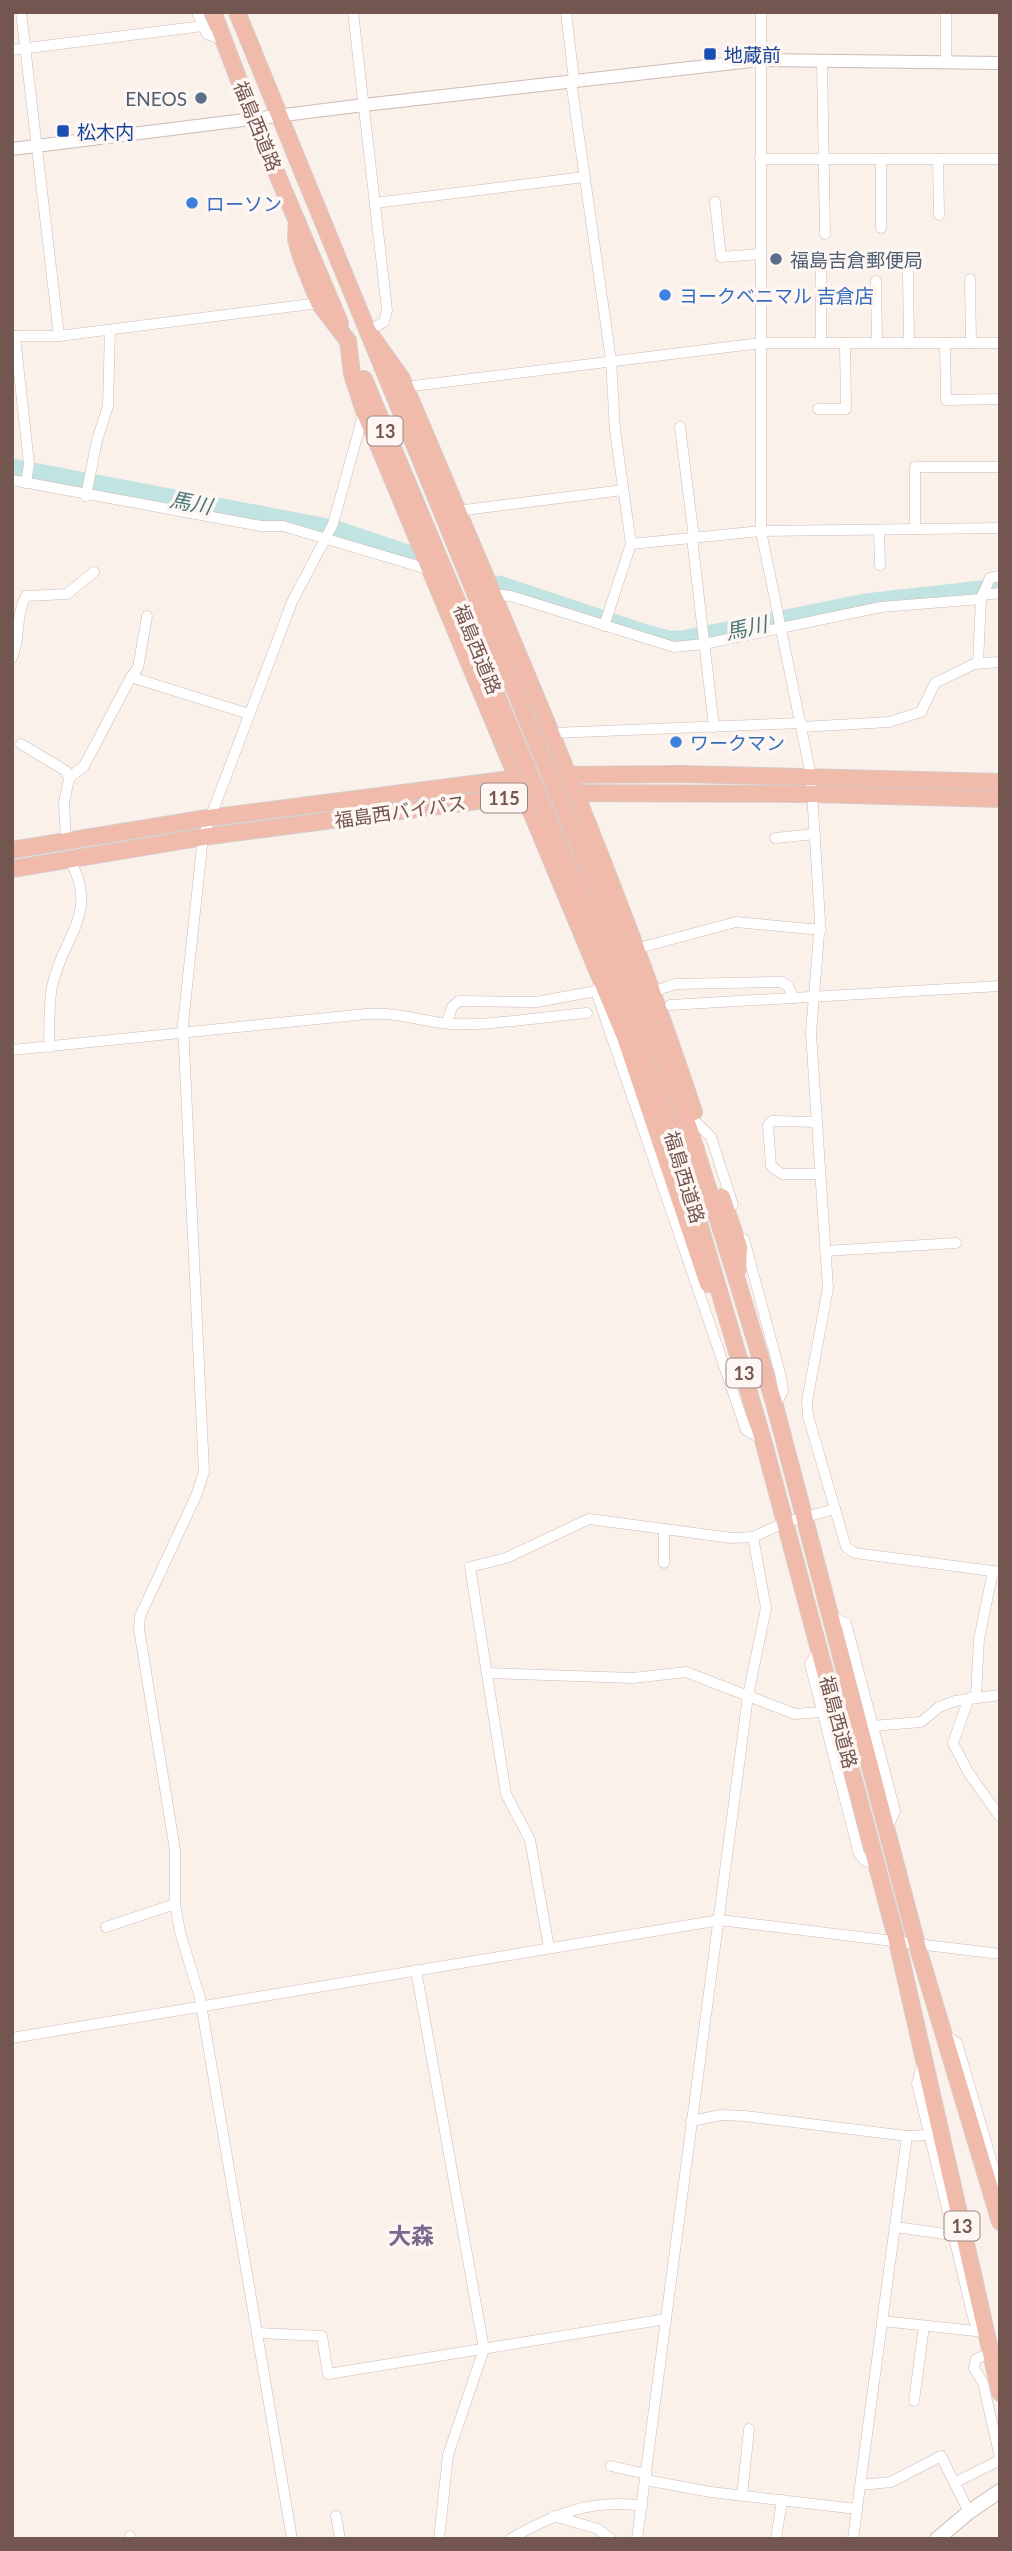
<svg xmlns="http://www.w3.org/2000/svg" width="1012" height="2551" font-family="Lato,'Noto Sans JP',sans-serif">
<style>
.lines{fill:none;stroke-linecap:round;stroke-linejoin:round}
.river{stroke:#c1e3e1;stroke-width:19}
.minor-casing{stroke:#cebab4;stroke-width:11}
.tertiary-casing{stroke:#cebab4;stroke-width:14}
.secondary-casing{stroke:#d1b9b2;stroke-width:16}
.trunk-casing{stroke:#d5ccca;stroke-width:18}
.minor{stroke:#fff;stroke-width:10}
.tertiary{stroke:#fff;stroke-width:12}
.secondary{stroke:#fff;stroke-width:14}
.trunk{stroke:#f0bbaa;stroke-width:16}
.trunk-bridge-casing{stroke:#d5ccca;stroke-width:18;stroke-linecap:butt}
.trunk-bridge{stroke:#f0bbaa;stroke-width:16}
.transit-dot{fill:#1a4fb4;stroke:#fdf6f2;stroke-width:2.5}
.service-dot{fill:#5c6f8a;stroke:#fdf6f2;stroke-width:2.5}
.shop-dot{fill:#3f7fe0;stroke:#fdf6f2;stroke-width:2.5}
.labels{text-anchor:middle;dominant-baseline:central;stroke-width:7;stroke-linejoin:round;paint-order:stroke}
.shield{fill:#fdf6f2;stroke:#9d8681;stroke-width:2}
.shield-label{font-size:18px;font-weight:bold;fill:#745650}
.transit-label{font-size:19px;fill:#164399;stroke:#fdf6f2;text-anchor:start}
.service-label{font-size:19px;fill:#4e5e75;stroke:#fdf6f2;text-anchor:end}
.street-label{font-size:19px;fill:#745650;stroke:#fdf6f2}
.shop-label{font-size:19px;fill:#366cbe;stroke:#fdf6f2;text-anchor:start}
.water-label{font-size:21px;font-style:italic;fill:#467675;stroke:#fdf6f2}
.quarter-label{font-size:23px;font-weight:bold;fill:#7a688f;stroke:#fdf6f2}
</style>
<rect width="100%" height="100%" fill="#fbf1eb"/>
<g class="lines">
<g class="river">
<path d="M12 468 333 529 407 554"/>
<path d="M499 585 643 633 668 640H682L865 603 1000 588"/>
</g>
<defs>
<g id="minor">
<path d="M21 12 59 336"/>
<path d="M197 12 207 34 224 40"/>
<path d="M353 12 387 310 384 322 368 331"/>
<path d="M566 12 574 80"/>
<path d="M761 12V531L811 776 820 921 811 1033 828 1288 807 1401 808 1416 846 1547 855 1553 1000 1572"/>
<path d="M12 50 203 26"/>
<path d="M822 61 825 234"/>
<path d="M946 61V12"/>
<path d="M571 81 611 360 615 430 631 544 604 626"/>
<path d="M760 159H1000"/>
<path d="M881 159V228"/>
<path d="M938 159 939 215"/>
<path d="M715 202 721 257 760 254"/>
<path d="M375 203 584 177"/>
<path d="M821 270V342"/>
<path d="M908 272 909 343"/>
<path d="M970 279 971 343"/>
<path d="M876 281 877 342"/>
<path d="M12 336H59L319 303"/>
<path d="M15 336 29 464 26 483"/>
<path d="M945 343 946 400 1000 399"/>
<path d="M405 387 761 343H1000"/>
<path d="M818 409H846L845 343"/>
<path d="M680 427 694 538"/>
<path d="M12 480 261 526H283L431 570"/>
<path d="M86 496 97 440 108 406 110 330"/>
<path d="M457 511 623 490"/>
<path d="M915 529V467H1000"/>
<path d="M879 530 880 565"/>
<path d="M692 538 714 727"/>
<path d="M631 544 761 531 1000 528"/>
<path d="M493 594 511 596 674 647 704 644 881 607 981 599 978 663"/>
<path d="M982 595 1000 593"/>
<path d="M981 599 990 578 1000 576"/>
<path d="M147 616 138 668 131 677 249 714"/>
<path d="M12 658C21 638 15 615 26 596L67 594 94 572"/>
<path d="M802 727 889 722 921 712 935 683 974 664 1000 662"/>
<path d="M553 733 801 723"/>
<path d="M21 744 66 771 69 778 64 803 66 841"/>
<path d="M69 778 84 766 131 677"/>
<path d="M775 838 815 834"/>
<path d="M635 949 736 922 821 930"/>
<path d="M596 991 746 1430 763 1440"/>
<path d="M652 992 675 984 782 982 788 986 794 998"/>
<path d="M670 1005 1000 986"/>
<path d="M447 1023 452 1007 459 1001 536 1002 596 991 599 986"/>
<path d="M49 1047C50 1028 48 1006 52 987 62 936 100 915 70 860"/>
<path d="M12 1050 366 1014C395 1012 414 1019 441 1023 481 1028 546 1016 587 1013"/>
<path d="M817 1122 772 1121 768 1125 771 1166 782 1174H820"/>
<path d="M697 1123 711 1137 733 1205"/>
<path d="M744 1239 781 1377 783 1391 775 1406"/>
<path d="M825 1251 956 1243"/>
<path d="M664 1529V1563"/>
<path d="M831 1617 846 1623 895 1811 887 1829"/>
<path d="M819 1649 810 1664 859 1854 865 1861 877 1863"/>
<path d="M487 1673 633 1678 686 1672 795 1714 821 1712"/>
<path d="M976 1696 979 1639 993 1571"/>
<path d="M969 1698 953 1743 968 1772 1000 1817"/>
<path d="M872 1726 921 1722 939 1707 955 1701 1000 1695"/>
<path d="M106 1927 175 1904"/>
<path d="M549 1948 530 1840 506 1794 470 1567 506 1558 589 1519 732 1538 753 1537"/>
<path d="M416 1970 484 2349 448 2455 439 2539"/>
<path d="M946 2035 957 2043 1000 2190"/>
<path d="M12 2038 720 1920 1000 1954"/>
<path d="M923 2062 917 2083 974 2321 983 2330"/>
<path d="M691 2121 721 2115 745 2116 907 2136 929 2135"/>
<path d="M896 2227 952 2235"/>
<path d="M882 2321 985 2332"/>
<path d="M258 2333 322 2336 328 2374 666 2319"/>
<path d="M990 2353 976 2359 974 2368 983 2383 1000 2458"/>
<path d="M914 2401 924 2326"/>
<path d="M611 2466 646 2474"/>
<path d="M645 2480 711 2492 857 2509"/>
<path d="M956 2482 1000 2460"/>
<path d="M861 2485 891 2482 941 2456 969 2512"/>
<path d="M742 2496 749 2429"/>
<path d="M336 2516 340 2539"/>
<path d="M554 2516 598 2529 611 2539"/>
<path d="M130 2536 131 2539"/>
<path d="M292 2539 200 1998 180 1932 175 1904V1850L139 1629 140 1616 196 1496 204 1472 183 1024 203 837 292 602 333 524 364 412"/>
<path d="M510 2539C552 2515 592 2498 642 2506"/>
<path d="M637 2539 748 1696 766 1608 753 1537 786 1522 835 1509"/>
<path d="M776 2539 782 2500"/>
<path d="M853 2539 907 2136"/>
</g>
<path id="tertiary" d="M12 149 364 105 760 60 1000 63"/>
<path id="secondary" d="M937 2539 969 2512 1000 2491"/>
<g id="trunk">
<path d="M213 12 254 120 340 323"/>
<path d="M237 12 534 737"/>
<path d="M297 221 296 239 301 257 319 303 348 341 352 374 364 411 625 1037 708 1284"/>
<path d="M368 331 402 379C504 622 611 862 694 1112"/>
<path d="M364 379 516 741"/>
<path d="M559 775 681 774 1000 782"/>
<path d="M566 815 624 955 689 1128 737 1280 775 1406 917 1945 1000 2222"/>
<path d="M548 818 609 961 672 1131 763 1440 897 1941 1000 2393"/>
<path d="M12 850 208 818 526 777"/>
<path d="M12 869 203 837 538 793 813 794 1000 799"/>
<path d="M722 1197 739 1247 738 1269"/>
</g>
</defs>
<use href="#minor" class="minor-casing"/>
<use href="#tertiary" class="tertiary-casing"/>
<use href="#secondary" class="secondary-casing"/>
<use href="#trunk" class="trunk-casing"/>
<use href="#minor" class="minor"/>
<use href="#tertiary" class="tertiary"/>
<use href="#secondary" class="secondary"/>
<use href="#trunk" class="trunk"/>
<defs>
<g id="trunk-bridge">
<path d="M534 737 566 815"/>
<path d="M516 741 548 818"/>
</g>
</defs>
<use href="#trunk-bridge" class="trunk-bridge-casing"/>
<use href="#trunk-bridge" class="trunk-bridge"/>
</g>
<g class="transit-dot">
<rect x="703" y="47" width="14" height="14" rx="3.5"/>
<rect x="56" y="124" width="14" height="14" rx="3.5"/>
</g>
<g class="service-dot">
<circle cx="201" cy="98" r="7"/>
<circle cx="776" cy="259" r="7"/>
</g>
<g class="shop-dot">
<circle cx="192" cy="203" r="7"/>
<circle cx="665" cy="295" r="7"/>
<circle cx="676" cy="742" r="7"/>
</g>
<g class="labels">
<g class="shield">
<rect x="367.5" y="416.5" width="35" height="29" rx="5"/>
<rect x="481" y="783.5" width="46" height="29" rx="5"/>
<rect x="726.5" y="1358.5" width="35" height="29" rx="5"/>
<rect x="944.5" y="2211.5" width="35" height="29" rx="5"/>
</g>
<g class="shield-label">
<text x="385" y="431">13</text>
<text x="504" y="798">115</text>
<text x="744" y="1373">13</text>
<text x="962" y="2226">13</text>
</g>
<g class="transit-label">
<text x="724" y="54">地蔵前</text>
<text x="77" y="131">松木内</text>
</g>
<g class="service-label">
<text x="187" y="98">ENEOS</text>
<text x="790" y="259" text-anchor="start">福島吉倉郵便局</text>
</g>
<g class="street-label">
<text transform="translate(258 126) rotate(68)">福島西道路</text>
<text transform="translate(478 649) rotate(68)">福島西道路</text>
<text transform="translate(400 811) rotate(-8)">福島西バイパス</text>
<text transform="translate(685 1177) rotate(73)">福島西道路</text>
<text transform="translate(839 1722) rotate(75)">福島西道路</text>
</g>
<g class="shop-label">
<text x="206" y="203">ローソン</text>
<text x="679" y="295">ヨークベニマル 吉倉店</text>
<text x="690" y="742">ワークマン</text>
</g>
<g class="water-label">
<text transform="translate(191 502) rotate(11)">馬川</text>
<text transform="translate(746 627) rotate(-12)">馬川</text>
</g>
<g class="quarter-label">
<text x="411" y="2235">大森</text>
</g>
</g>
<rect width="1012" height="2551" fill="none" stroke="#745650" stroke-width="28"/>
</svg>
